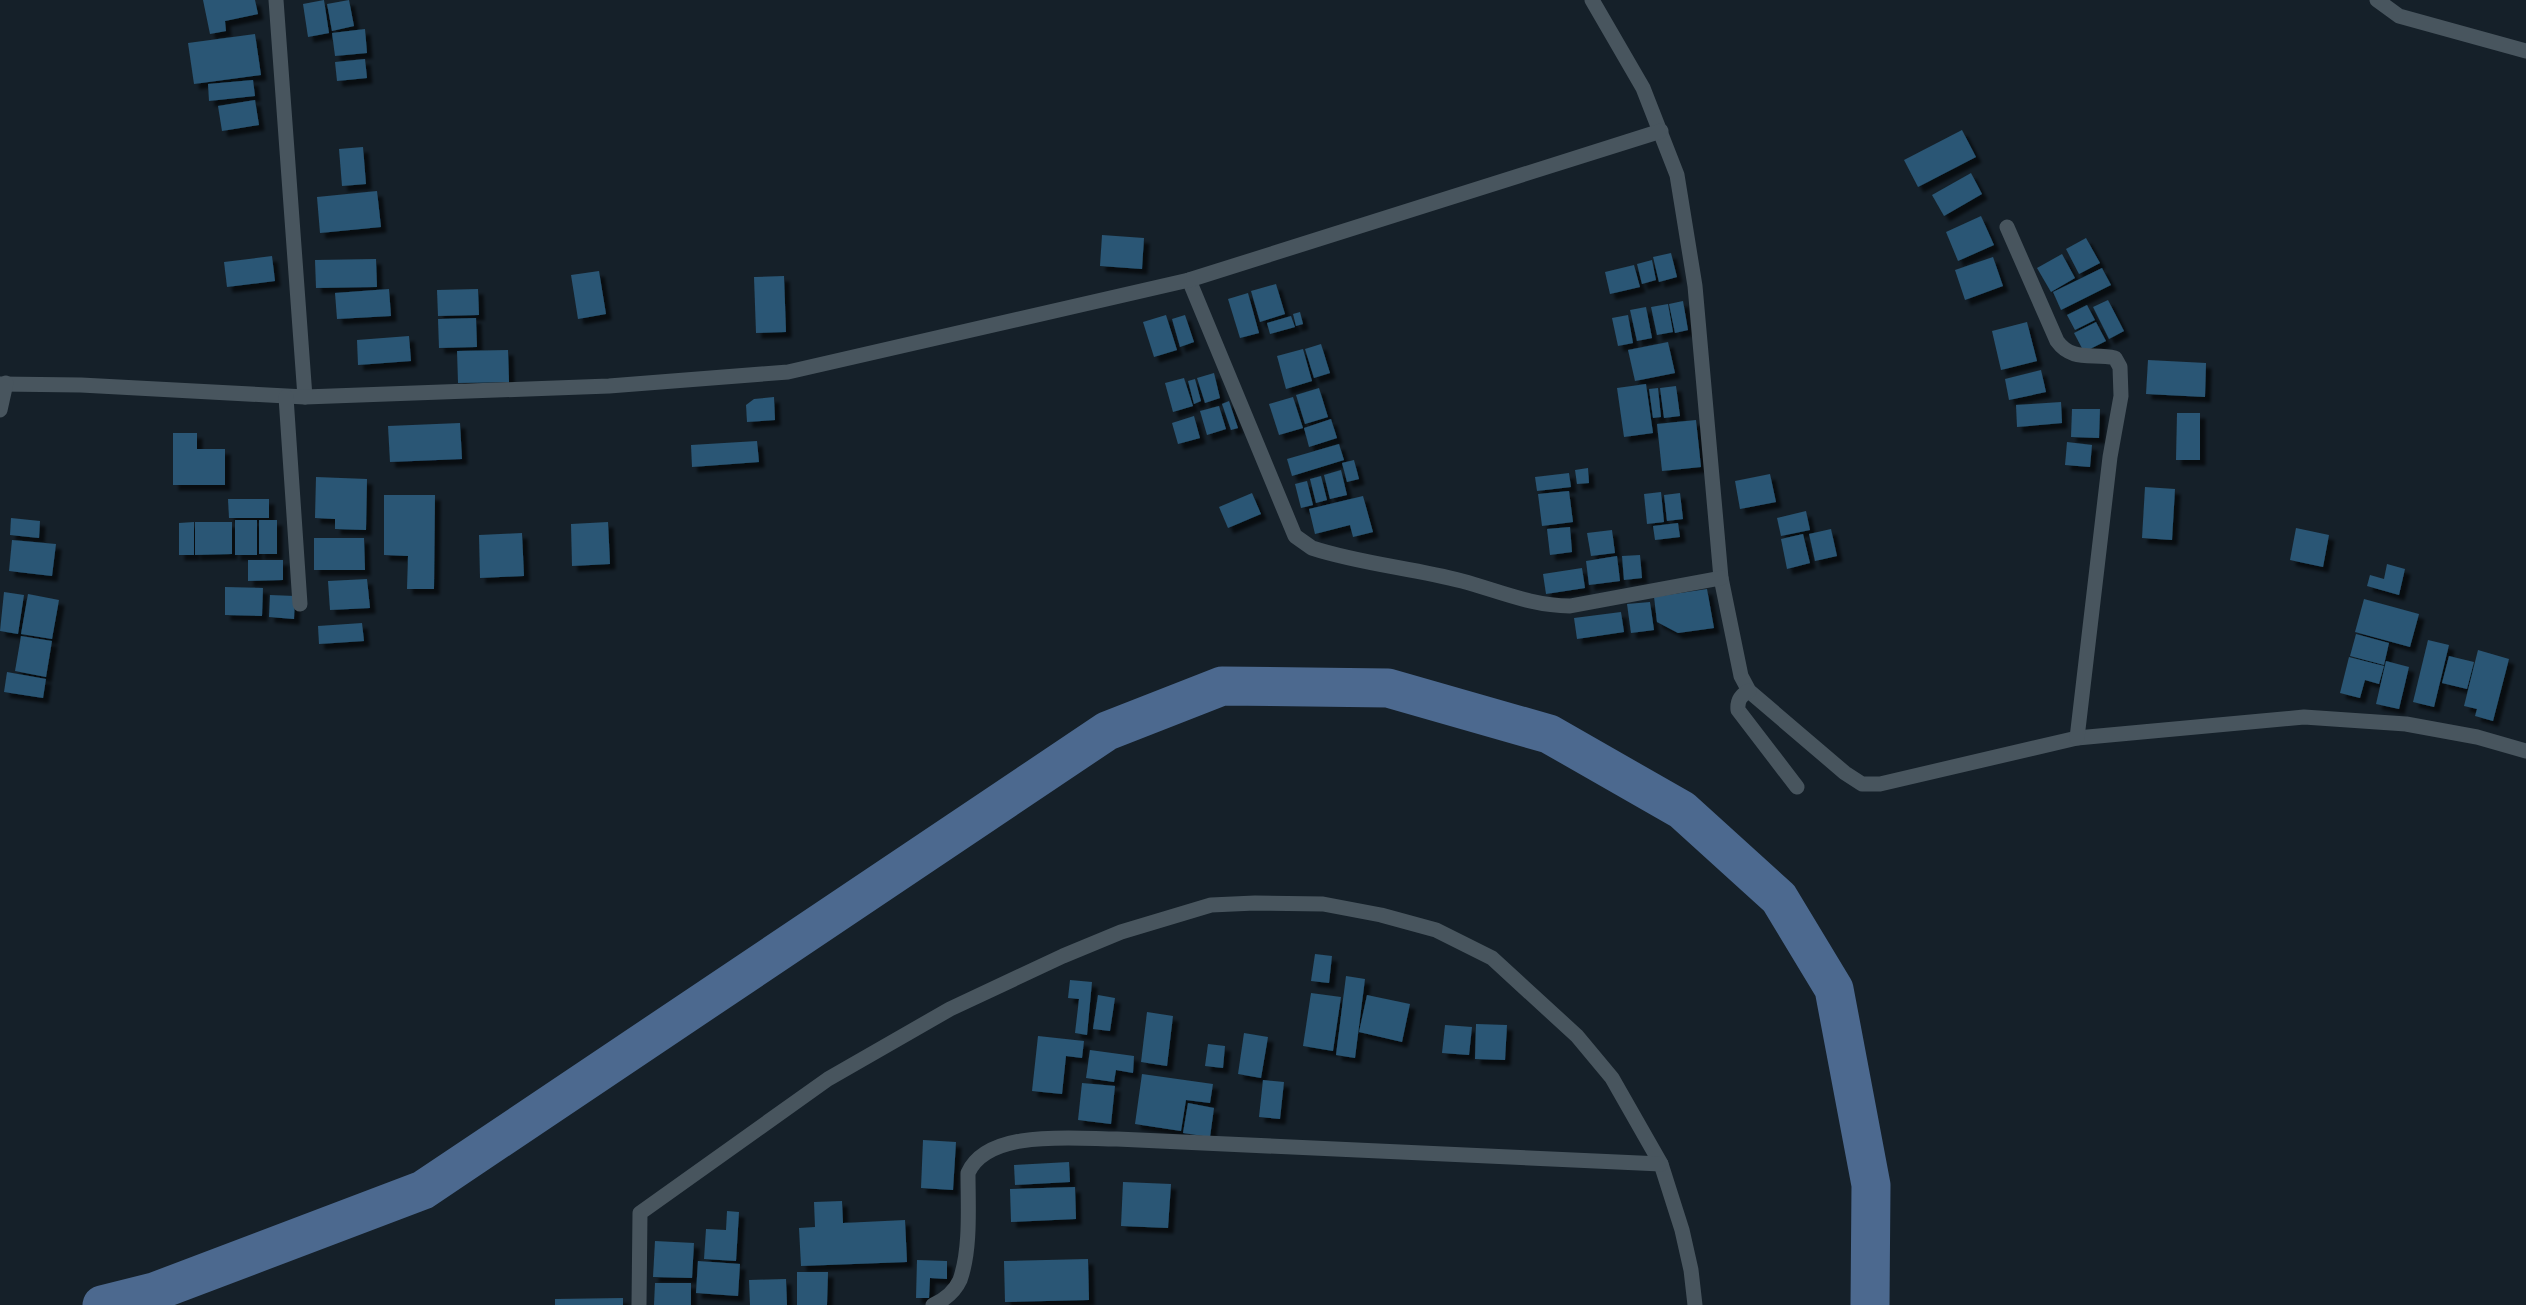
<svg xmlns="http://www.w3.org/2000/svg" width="2526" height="1305" font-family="Roboto,sans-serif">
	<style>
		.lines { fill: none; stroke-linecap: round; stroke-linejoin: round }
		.river { stroke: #4c698f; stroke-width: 39 }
		.building { fill: #2a5674; filter: url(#shadow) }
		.minor { stroke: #48555e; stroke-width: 15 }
	</style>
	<defs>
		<filter id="shadow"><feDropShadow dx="5.5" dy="5.5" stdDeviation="1.5" flood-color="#0009"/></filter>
	</defs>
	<rect width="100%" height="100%" fill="#152029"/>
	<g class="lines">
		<polyline class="river" points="102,1305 154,1292 423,1190 1107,731 1222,686 1388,688 1549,734 1682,810 1779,898 1834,989 1871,1185 1870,1305"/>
	</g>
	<g class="building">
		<polygon points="203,0 255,0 258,14 225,21 226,31 210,34"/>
		<polygon points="324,0 329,33 308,37 303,4"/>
		<polygon points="349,0 354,26 332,31 327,4"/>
		<polygon points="365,29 367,53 335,56 332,33"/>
		<polygon points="255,34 261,75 194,84 188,43"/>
		<polygon points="365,59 367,78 337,81 335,62"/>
		<polygon points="253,80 255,96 209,101 208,84"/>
		<polygon points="255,100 259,125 222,131 218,106"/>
		<polygon points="1962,130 1976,157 1918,187 1904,160"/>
		<polygon points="363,147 366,184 342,186 339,149"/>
		<polygon points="1971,173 1982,194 1944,216 1932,195"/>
		<polygon points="377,191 381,227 320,233 317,197"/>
		<polygon points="1981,216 1994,245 1958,261 1946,232"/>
		<polygon points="1102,235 1144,238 1142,269 1100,266"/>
		<polygon points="2086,238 2100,263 2079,274 2066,249"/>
		<polygon points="1671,253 1677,277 1659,282 1653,257"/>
		<polygon points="2062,254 2075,278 2051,292 2037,268"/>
		<polygon points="272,256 275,281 227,287 224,262"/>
		<polygon points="1993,257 2003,286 1965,300 1955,270"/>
		<polygon points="376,259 377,287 316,288 315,260"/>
		<polygon points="1652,260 1656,280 1642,284 1637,264"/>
		<polygon points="1634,265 1640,287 1610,294 1605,272"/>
		<polygon points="2102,268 2111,285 2061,310 2053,292"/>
		<polygon points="599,271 606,314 578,319 571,275"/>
		<polygon points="784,276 786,332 756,333 754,277"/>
		<polygon points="1276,284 1285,314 1260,322 1251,291"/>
		<polygon points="389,289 391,316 337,319 335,293"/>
		<polygon points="478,289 479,315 438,316 437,290"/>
		<polygon points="1248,293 1259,333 1240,338 1228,299"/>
		<polygon points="2108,300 2124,331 2109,339 2093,307"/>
		<polygon points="1683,301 1688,330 1675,333 1669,304"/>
		<polygon points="1668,304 1673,332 1657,335 1651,307"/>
		<polygon points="2087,305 2095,320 2075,330 2067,315"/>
		<polygon points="1646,307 1652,338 1637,341 1630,310"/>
		<polygon points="1300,312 1303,324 1296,326 1293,314"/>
		<polygon points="1166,315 1177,350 1154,357 1143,322"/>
		<polygon points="1185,315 1194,342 1180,347 1172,319"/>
		<polygon points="1628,315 1633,343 1618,346 1612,318"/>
		<polygon points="1291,316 1295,327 1270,334 1267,323"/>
		<polygon points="476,318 477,347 439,348 438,319"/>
		<polygon points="2027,322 2037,361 2001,370 1992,331"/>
		<polygon points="2096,322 2106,341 2084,352 2074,333"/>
		<polygon points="409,336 411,361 358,365 357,340"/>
		<polygon points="1668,342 1675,373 1635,381 1628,350"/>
		<polygon points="1321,344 1330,373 1314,378 1305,349"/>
		<polygon points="1303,349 1312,381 1286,389 1277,356"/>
		<polygon points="508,350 509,382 458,383 457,351"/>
		<polygon points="2148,360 2206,363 2205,397 2146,394"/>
		<polygon points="2041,370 2046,392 2009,400 2005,379"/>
		<polygon points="1214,373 1220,398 1205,403 1197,378"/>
		<polygon points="1184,378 1193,406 1173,412 1165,383"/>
		<polygon points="1195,379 1201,401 1194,404 1188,381"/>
		<polygon points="1646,384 1653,433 1624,437 1617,388"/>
		<polygon points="1676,386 1680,416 1664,418 1660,388"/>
		<polygon points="1319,388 1328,417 1305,424 1296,395"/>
		<polygon points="1658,388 1661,417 1653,418 1649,389"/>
		<polygon points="774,397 775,420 747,422 746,405 754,399"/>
		<polygon points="1293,397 1303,428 1279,435 1269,404"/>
		<polygon points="1229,401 1238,428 1231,430 1222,404"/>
		<polygon points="2061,402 2062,423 2017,427 2016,405"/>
		<polygon points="1219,406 1226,429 1207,435 1200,411"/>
		<polygon points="2072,409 2100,409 2099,438 2071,437"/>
		<polygon points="2177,413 2200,413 2200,460 2176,460"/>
		<polygon points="1194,416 1200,438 1178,444 1172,423"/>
		<polygon points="1331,419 1337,438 1309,447 1304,428"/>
		<polygon points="1696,420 1701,467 1662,471 1657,424"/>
		<polygon points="460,423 462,459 390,462 388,426"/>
		<polygon points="173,433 197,433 197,449 225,449 225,485 173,485"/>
		<polygon points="757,441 759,462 692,467 691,445"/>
		<polygon points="2067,442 2092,445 2090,467 2065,465"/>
		<polygon points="1339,444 1344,460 1292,476 1287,459"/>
		<polygon points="1354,460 1359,479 1347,482 1342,463"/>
		<polygon points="1588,468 1589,483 1577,484 1575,470"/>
		<polygon points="1341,470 1347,495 1330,499 1324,475"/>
		<polygon points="1569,473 1571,487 1537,491 1535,477"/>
		<polygon points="1770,474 1776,502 1740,509 1735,481"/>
		<polygon points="1321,476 1327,500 1316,503 1310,479"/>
		<polygon points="316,477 367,479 366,530 335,529 335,519 315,518"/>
		<polygon points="1307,481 1313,505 1301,508 1295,484"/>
		<polygon points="2145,487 2175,489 2172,540 2142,538"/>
		<polygon points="1569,491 1573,522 1542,526 1538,494"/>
		<polygon points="1661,492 1664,522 1647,524 1644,494"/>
		<polygon points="1252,493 1261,514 1228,528 1219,507"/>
		<polygon points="1680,493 1683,519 1667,521 1664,495"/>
		<polygon points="384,495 435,495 434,589 407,589 408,556 384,555"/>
		<polygon points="1363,496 1373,532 1353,537 1350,525 1315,534 1309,509"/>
		<polygon points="228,499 269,499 269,518 229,518"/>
		<polygon points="1806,511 1810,530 1781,536 1777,518"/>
		<polygon points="11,518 40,521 39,538 10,535"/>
		<rect x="235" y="520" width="22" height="35"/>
		<rect x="259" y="520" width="18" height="34"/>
		<polygon points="194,522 194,555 179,555 179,523"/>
		<polygon points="195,522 232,522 232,554 195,555"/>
		<polygon points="608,522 610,564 572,566 571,524"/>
		<polygon points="1678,523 1680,537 1655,540 1653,526"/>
		<polygon points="1570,527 1572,552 1550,555 1547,529"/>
		<polygon points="2296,528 2329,535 2323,567 2290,560"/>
		<polygon points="1831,529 1837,556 1815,561 1809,534"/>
		<polygon points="1612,530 1615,553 1591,556 1587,533"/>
		<polygon points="522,533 524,576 480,578 479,535"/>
		<polygon points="1803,534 1810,563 1787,569 1781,539"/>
		<polygon points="314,538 364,538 365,570 314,570"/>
		<polygon points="12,540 56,544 52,576 9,571"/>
		<polygon points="1640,555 1642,578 1624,580 1622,556"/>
		<polygon points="1617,556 1620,581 1589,585 1586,561"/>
		<polygon points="248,560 283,560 283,580 248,581"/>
		<polygon points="2387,564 2405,569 2399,595 2367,586 2370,575 2384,579"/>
		<polygon points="1582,568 1585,588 1546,594 1543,574"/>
		<polygon points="367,579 370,608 330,610 328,581"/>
		<polygon points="225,587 263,588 262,616 225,615"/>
		<polygon points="1707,589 1714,628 1678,633 1657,622 1654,597"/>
		<polygon points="4,592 24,595 18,634 0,631"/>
		<polygon points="28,594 59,600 52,639 21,634"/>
		<polygon points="270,595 295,596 294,619 269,617"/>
		<polygon points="2364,599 2419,614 2410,647 2355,632"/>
		<polygon points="1650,602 1654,630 1631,633 1627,604"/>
		<polygon points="1621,612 1624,632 1577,639 1574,618"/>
		<polygon points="362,623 364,641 319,644 318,626"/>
		<polygon points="2356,634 2389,643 2384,665 2350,656"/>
		<polygon points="21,636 52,641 46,677 15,671"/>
		<polygon points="2428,640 2449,645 2434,707 2413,702"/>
		<polygon points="2478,650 2509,659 2493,721 2475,716 2477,709 2464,706"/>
		<polygon points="2449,656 2474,662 2467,689 2442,683"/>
		<polygon points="2349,657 2384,666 2379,684 2365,680 2360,698 2340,693"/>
		<polygon points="2386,661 2409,667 2399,709 2376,704"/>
		<polygon points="7,672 46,679 43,698 4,692"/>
		<polygon points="1315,954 1332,956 1329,983 1311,981"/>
		<polygon points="1346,976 1365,979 1355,1058 1336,1055"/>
		<polygon points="1070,980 1092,982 1087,1035 1075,1033 1079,999 1068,998"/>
		<polygon points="1311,993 1341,997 1333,1051 1303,1046"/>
		<polygon points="1098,995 1115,998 1110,1031 1093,1029"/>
		<polygon points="1367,995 1410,1004 1402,1042 1359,1032"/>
		<polygon points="1147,1012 1173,1016 1167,1066 1141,1062"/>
		<polygon points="1476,1024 1507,1025 1505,1060 1475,1059"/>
		<polygon points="1445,1025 1472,1027 1469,1055 1442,1053"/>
		<polygon points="1244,1033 1268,1037 1261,1078 1238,1074"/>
		<polygon points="1038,1036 1084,1041 1082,1058 1066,1056 1062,1094 1032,1091"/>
		<polygon points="1208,1044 1225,1046 1223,1068 1205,1066"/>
		<polygon points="1090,1050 1134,1056 1133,1073 1116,1070 1114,1082 1086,1078"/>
		<polygon points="1142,1074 1213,1084 1210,1103 1186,1100 1181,1131 1135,1124"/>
		<polygon points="1263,1080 1284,1082 1280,1119 1259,1117"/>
		<polygon points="1082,1083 1115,1086 1111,1124 1078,1120"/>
		<polygon points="1188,1103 1214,1108 1210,1137 1183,1133"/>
		<polygon points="923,1140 956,1142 953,1190 921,1188"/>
		<polygon points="1069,1162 1070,1182 1015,1185 1014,1165"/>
		<polygon points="1123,1182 1171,1184 1168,1228 1121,1226"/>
		<polygon points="1075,1187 1076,1219 1011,1222 1010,1189"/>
		<polygon points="842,1201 843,1223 905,1220 907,1262 801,1266 799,1228 815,1227 814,1202"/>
		<polygon points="727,1211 739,1212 736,1261 704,1259 706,1229 726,1230"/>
		<polygon points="655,1241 694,1243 692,1278 653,1277"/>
		<polygon points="1088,1259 1089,1300 1005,1302 1004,1261"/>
		<polygon points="917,1260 947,1261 947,1279 930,1278 929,1298 916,1298"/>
		<polygon points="698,1261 740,1264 738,1296 696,1293"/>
		<polygon points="797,1272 828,1272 827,1305 797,1305"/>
		<polygon points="786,1279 787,1305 750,1305 749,1280"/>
		<polygon points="655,1283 691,1283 691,1305 654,1305"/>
		<polygon points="623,1298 623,1305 555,1305 555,1299"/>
	</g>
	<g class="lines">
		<g class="minor">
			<polyline points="276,0 305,397"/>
			<polyline points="1592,0 1643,88 1677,175 1695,286 1721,578 1741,676 1749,691 1845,773 1862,784 1880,784 2077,738 2304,717 2406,724 2477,737 2526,751"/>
			<polyline points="2377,0 2399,16 2526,51"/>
			<path d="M2007,227L2057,341C2072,362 2092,353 2115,358L2120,367L2121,396L2110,457L2077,738"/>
			<path d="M1189,280L1295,536L1312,548C1361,564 1413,568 1462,581C1499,591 1532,606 1570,606L1721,578"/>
			<polyline points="0,384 81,385 305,397 609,386 788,372 1189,280 1661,131"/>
			<polyline points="286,397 300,604"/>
			<polyline points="0,410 6,383"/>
			<path d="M1749,691C1741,695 1737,700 1738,710L1797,787"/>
			<polyline points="639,1305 640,1213 828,1079 950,1009 1063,956 1121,932 1211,905 1255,903 1323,904 1381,915 1436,930 1492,958 1577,1036 1612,1078 1661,1164 1682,1230 1691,1270 1695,1305"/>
			<path d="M933,1305C944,1300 955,1291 960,1280C971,1249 968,1206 968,1173C988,1128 1076,1139 1117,1139L1661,1164"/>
		</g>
	</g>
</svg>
